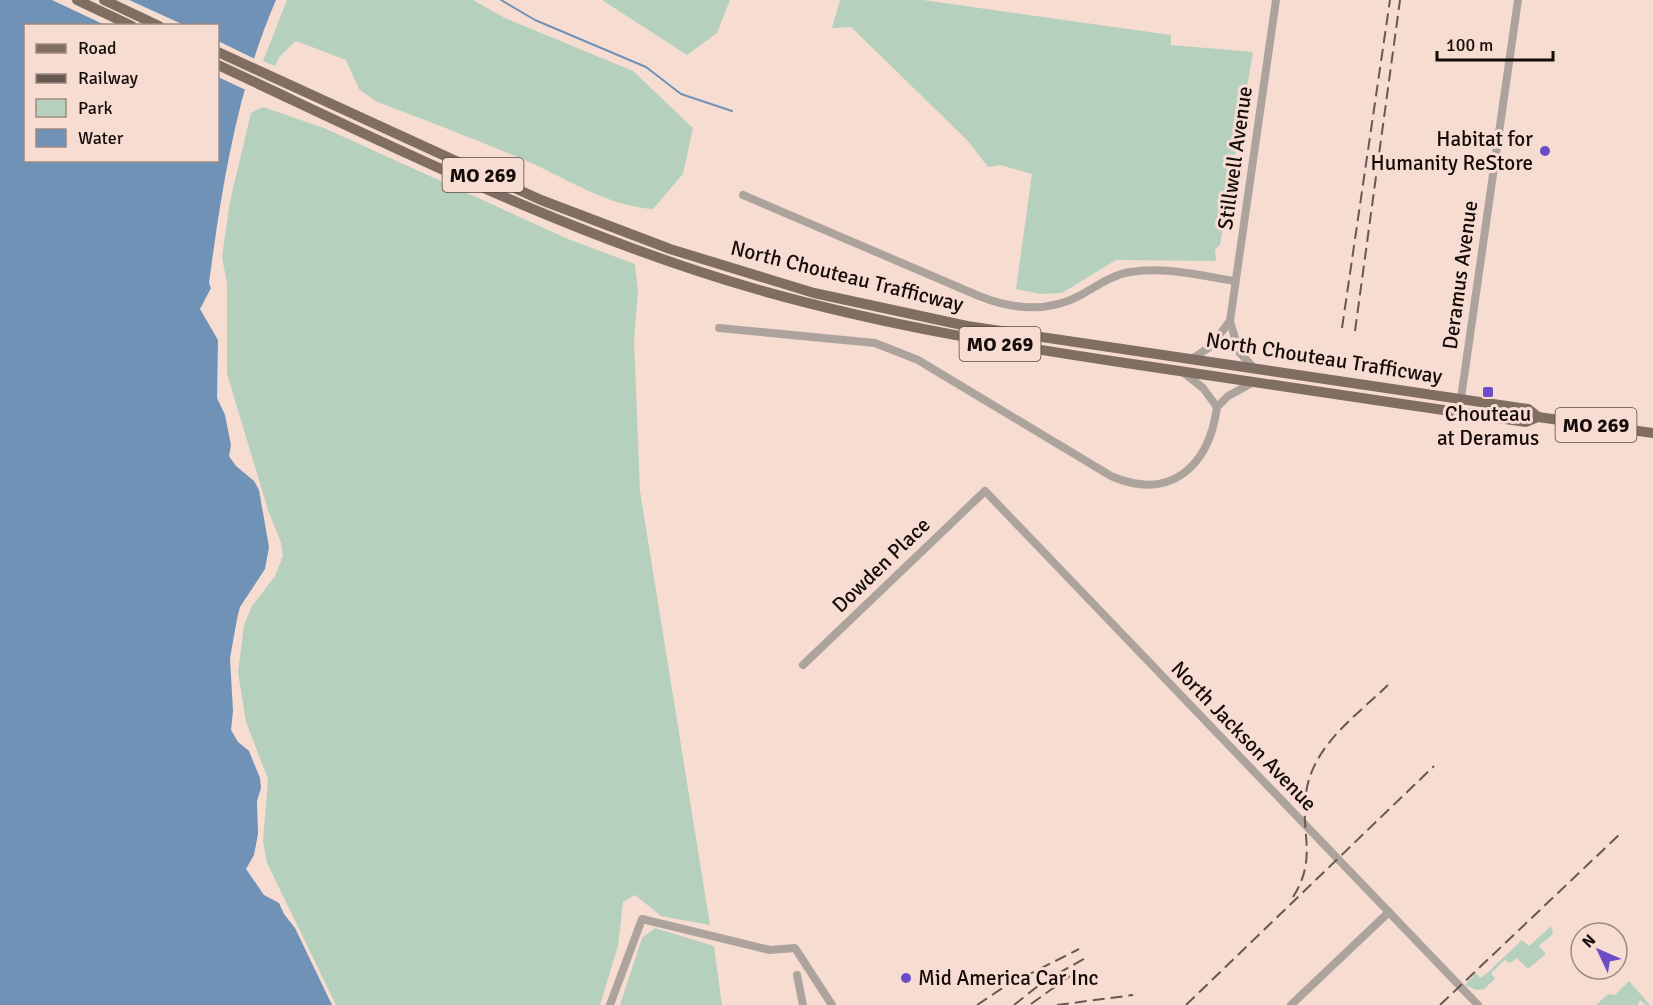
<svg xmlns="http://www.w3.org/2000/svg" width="1653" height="1005" font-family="Signika,sans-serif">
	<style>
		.green { fill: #b5d1be }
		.water { fill: #7092b6; fill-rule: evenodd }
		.pier { fill: #f7dcd2 }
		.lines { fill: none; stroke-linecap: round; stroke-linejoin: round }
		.stream { stroke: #7092b6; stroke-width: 2 }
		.minor { stroke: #ada39d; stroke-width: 8 }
		.major { stroke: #806e63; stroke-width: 10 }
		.rail { stroke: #675852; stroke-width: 2; stroke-dasharray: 12 6; stroke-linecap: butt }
		.poi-dot { fill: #6a4dc6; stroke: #f7dcd2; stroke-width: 2 }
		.labels { text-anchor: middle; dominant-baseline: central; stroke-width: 6; stroke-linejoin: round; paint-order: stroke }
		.shield { fill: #f7dcd2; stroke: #594a45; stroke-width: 1.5 }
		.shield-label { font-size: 20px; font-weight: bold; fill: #150c09 }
		.poi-label { font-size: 21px; fill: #150c09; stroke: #f7dcd2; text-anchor: end }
		.street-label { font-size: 21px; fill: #150c09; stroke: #f7dcd2 }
	</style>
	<rect width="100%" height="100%" fill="#f7dcd2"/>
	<g class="green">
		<path d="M287,0H473L505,18L633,71L693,128L683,174L653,209C608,206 569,180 529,162C478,140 427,121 375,101L359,89L346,60L296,41L280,56L275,66L263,61Z"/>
		<polygon points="602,0 730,0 717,33 687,55"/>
		<polygon points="840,0 923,0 1171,35 1171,45 1253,52 1220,245 1215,250 1216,261 1116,260 1062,293 1040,294 1016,289 1032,174 1000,165 988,167 967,140 851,27 832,28"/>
		<polygon points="263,107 324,128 568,239 635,264 638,292 634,341 640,491 710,925 661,916 635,895 623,902 618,946 600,1005 336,1005 267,863 263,841 268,779 246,722 238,672 244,625 252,606 275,576 283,556 281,543 268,510 227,374 227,284 222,257 230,201 251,113"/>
		<polygon points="1551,926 1553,934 1539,946 1546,954 1528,969 1517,958 1510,963 1505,960 1491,973 1495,979 1484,989 1476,990 1465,985 1476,973 1480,978 1486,974 1522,940 1529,946"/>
		<polygon points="655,928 714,946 722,1005 620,1005 642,938"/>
		<polygon points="1629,981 1650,1005 1646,1005 1640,1000 1638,1005 1596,1005 1608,994 1615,995"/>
	</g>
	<path class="water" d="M0,0H276C237,90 222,186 209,283L211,288L200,309L218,340L217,398L225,415L231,445L229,456L236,466L254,481L259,490L269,547L265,569L240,607L237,619L230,658L233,711L231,730L238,742L249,751L260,778L261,788L257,801L258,834L254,855L246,869L264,895L279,903L284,914L295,928L332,1005H0ZM26,26H218V160H26Z"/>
	<g class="pier">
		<polygon points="52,0 129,0 184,25 107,26"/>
		<polygon points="218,41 257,60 248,91 218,77"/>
	</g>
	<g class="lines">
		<polyline class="stream" points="501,0 535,20 646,67 681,94 732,111"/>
		<g class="minor">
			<path d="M743,195L979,296C1014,310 1048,313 1081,295C1097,286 1112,275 1130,272C1164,266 1202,276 1235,281"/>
			<path d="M719,328L875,343L918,360L1111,476C1171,502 1209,466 1217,407L1203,388L1184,373"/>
			<polyline points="1193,358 1210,347 1230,321"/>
			<polyline points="1253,367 1239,352 1230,321 1276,0"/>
			<polyline points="1217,407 1228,396 1250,384"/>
			<polyline points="1459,412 1518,0"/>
			<polyline points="803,665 985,491 1478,1005"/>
			<polyline points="797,975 803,1005"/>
			<polyline points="610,1005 642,919 770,950 795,948 832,1005"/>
			<polyline points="1291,1005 1389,912"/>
		</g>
		<g class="major">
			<polyline points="77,0 132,26"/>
			<polyline points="104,0 159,26"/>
			<polyline points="218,52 541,200 670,249 814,293 967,326 1528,409 1538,417"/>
			<path d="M218,65C394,147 568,235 756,289C882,325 1010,346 1139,365C1268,385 1397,403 1526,422L1538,417L1653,433"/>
		</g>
		<g class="rail">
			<polyline points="1342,328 1390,0"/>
			<polyline points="1355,331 1400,0"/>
			<path d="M1293,897C1318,858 1300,833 1306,793C1313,745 1355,717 1388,685"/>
			<polyline points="1031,1004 1077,971"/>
			<polyline points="977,1005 1004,987 1079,949"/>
			<polyline points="1014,1005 1043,982 1089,956"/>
			<polyline points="1057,1005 1133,995"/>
			<polyline points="1186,1005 1434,766"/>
			<polyline points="1440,1005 1621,833"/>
		</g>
	</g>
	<g class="poi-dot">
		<circle cx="1545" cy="151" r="6"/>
		<rect x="1482" y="386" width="12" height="12" rx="3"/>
		<circle cx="906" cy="978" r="6"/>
	</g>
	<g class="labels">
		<g class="shield">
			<rect x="442.5" y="158" width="81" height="34" rx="4.5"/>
			<rect x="959.5" y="327" width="81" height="34" rx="4.5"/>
			<rect x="1555.5" y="408" width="81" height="34" rx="4.5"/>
		</g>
		<g class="shield-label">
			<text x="483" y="175">MO 269</text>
			<text x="1000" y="344">MO 269</text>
			<text x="1596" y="425">MO 269</text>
		</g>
		<g class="poi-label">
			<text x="1533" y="139">Habitat for<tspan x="1533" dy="24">Humanity ReStore</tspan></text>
			<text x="1488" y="414" text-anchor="middle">Chouteau<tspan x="1488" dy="24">at Deramus</tspan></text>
			<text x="918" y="978" text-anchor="start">Mid America Car Inc</text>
		</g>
		<g class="street-label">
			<text transform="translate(1235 158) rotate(-82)">Stillwell Avenue</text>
			<text transform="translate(1460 275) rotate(-82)">Deramus Avenue</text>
			<text transform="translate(847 276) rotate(14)">North Chouteau Trafficway</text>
			<text transform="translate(1324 358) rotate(9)">North Chouteau Trafficway</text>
			<text transform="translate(881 565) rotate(-44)">Dowden Place</text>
			<text transform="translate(1244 736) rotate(46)">North Jackson Avenue</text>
		</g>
	</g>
	<rect x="24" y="24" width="195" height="138" fill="#f7dcd2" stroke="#9d8982" stroke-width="1.5"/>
	<rect x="36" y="44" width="30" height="9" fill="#806e63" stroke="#9d8982" stroke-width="1.5"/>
	<text x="78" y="54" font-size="18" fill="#150c09">Road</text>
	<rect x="36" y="74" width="30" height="9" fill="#675852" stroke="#9d8982" stroke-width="1.5"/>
	<text x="78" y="84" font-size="18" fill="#150c09">Railway</text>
	<rect x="36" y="99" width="30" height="18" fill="#b5d1be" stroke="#9d8982" stroke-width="1.5"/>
	<text x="78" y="114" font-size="18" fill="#150c09">Park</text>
	<rect x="36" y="129" width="30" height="18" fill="#7092b6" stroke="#9d8982" stroke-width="1.5"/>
	<text x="78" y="144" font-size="18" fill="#150c09">Water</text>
	<g transform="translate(1599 951) rotate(314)"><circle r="28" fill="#f7dcd2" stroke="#9d8982" stroke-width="1.5"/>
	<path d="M0-4.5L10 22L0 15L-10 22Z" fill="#6a4dc6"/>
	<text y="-9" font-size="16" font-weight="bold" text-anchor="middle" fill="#150c09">N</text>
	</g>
	<path d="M1437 51v9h116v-9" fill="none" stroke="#150c09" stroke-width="3"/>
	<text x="1446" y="51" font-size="18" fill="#150c09" stroke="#f7dcd2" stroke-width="4.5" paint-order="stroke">100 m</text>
</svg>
